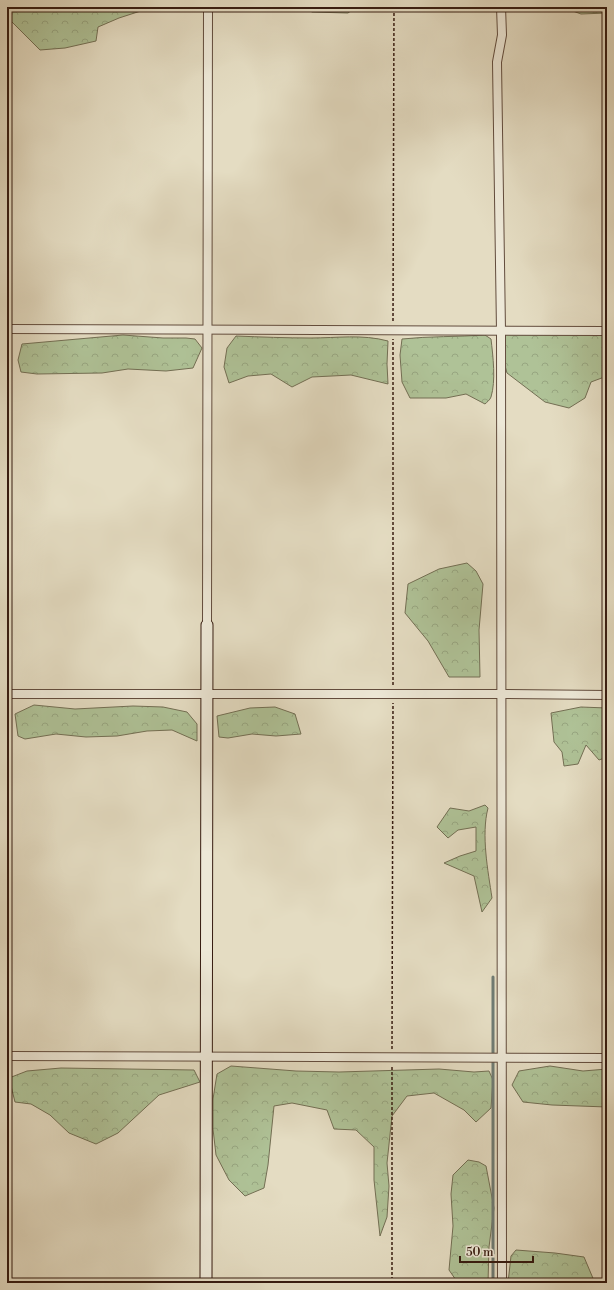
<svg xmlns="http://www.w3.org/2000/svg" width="614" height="1290" font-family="'Libre Bodoni',serif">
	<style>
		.forest { fill: url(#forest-crowns); stroke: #736f54 }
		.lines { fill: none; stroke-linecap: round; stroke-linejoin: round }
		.stream { stroke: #6f7b73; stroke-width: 3 }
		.street-casing { stroke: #624c3d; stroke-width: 10 }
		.secondary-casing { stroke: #371c11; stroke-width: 13 }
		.path { stroke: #371c11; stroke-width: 1.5; stroke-dasharray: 3 2; stroke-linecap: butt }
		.street { stroke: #ede8d7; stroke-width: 8 }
		.secondary { stroke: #ede8d7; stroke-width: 11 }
	</style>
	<defs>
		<pattern id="forest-crowns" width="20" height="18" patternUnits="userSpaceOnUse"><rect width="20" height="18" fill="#afc297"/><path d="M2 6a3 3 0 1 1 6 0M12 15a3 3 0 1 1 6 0" fill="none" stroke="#97a681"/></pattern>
	</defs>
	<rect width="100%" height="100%" fill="#e4dcc2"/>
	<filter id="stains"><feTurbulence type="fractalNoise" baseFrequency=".005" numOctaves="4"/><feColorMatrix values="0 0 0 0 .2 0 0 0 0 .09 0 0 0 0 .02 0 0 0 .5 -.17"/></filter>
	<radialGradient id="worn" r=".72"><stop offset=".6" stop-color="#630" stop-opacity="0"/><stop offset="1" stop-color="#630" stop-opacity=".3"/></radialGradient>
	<g class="forest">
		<polygon points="9,7 153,7 119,18 98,27 96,41 65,48 40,50 9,19"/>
		<polygon points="304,7 356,7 348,13 312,12"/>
		<polygon points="562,7 607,7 607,13 581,14"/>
		<polygon points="574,331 607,336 607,376 591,382 585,398 569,408 545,402 507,373 503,358 504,334"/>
		<polygon points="123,335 163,338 186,338 195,339 202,348 193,368 166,371 128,369 102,373 37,374 21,372 18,360 22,344"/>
		<path d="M485,335L491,339C493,356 496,381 491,397C490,400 487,402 485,404L466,394L446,398H410L402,382L400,355L402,339C430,336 457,337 485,335Z"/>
		<path d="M236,336C261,337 286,338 311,338C337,338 362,334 388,341L387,364L388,384L351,375L332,376L312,377L292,387L271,374L248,376L229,383L224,367L227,348Z"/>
		<polygon points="467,563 476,571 483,584 479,630 480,677 449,677 428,641 405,613 408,584 439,569"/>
		<polygon points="34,705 75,709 133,706 163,707 187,712 197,724 197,741 172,730 147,731 117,736 86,737 56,734 25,739 18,736 15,714"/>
		<polygon points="275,707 295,714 301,734 276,736 252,734 228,738 219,737 217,716 250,708"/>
		<polygon points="581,707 607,708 607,757 599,760 586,745 578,764 564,766 562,752 554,742 551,713"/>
		<path d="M485,805L488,808C481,835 488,871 492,898L482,912L474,876L444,863L460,856L476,851V827L458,830L448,838L437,827L450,808L469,811Z"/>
		<polygon points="231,1066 296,1071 339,1072 439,1069 474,1072 489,1071 493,1080 491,1108 476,1122 464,1110 434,1093 407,1096 392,1116 387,1163 389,1186 387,1217 380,1236 374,1180 374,1147 356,1130 334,1129 327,1110 292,1103 274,1106 268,1165 264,1188 245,1196 229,1180 216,1155 213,1129 213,1099 217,1074"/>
		<polygon points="550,1066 583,1071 607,1069 607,1107 552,1105 523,1102 512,1085 519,1071"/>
		<polygon points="61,1068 194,1070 200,1082 159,1095 118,1133 96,1144 69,1133 50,1115 31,1104 15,1102 9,1078 27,1071"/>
		<polygon points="468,1160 479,1162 486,1166 494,1208 489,1247 488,1283 458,1283 449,1270 453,1226 451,1194 453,1175"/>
		<polygon points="516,1250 555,1253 584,1257 595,1283 508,1283 511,1256"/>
	</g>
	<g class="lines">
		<polyline class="stream" points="493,977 493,1283"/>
		<defs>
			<g id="street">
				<polyline points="501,7 502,35 497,62 501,331 502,1283"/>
				<polyline points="7,98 7,7"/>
				<polyline points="7,329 607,331"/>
				<polyline points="207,625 208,7"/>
				<polyline points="7,694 501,694 607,695"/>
				<polyline points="7,1056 607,1058"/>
			</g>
			<polyline id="secondary" points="206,1283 207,625"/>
		</defs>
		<use href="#street" class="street-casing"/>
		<use href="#secondary" class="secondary-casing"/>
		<g class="path">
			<polyline points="393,321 394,7"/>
			<polyline points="393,685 393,339"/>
			<polyline points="392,1049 393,703"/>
			<polyline points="392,1067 392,1283"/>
		</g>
		<use href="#street" class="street"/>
		<use href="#secondary" class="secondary"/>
	</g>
	<rect width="614" height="1290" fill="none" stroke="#e4dcc2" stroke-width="24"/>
	<rect x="8" y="8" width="598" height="1274" fill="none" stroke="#371c11" stroke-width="2"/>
	<rect x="12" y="12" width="590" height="1266" fill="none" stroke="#371c11"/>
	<path d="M460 1256v6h73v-6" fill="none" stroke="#371c11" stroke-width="2"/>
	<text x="466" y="1256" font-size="12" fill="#371c11" stroke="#ede8d7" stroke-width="3" paint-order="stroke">50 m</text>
	<rect width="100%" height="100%" filter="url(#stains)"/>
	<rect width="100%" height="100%" fill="url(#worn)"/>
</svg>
